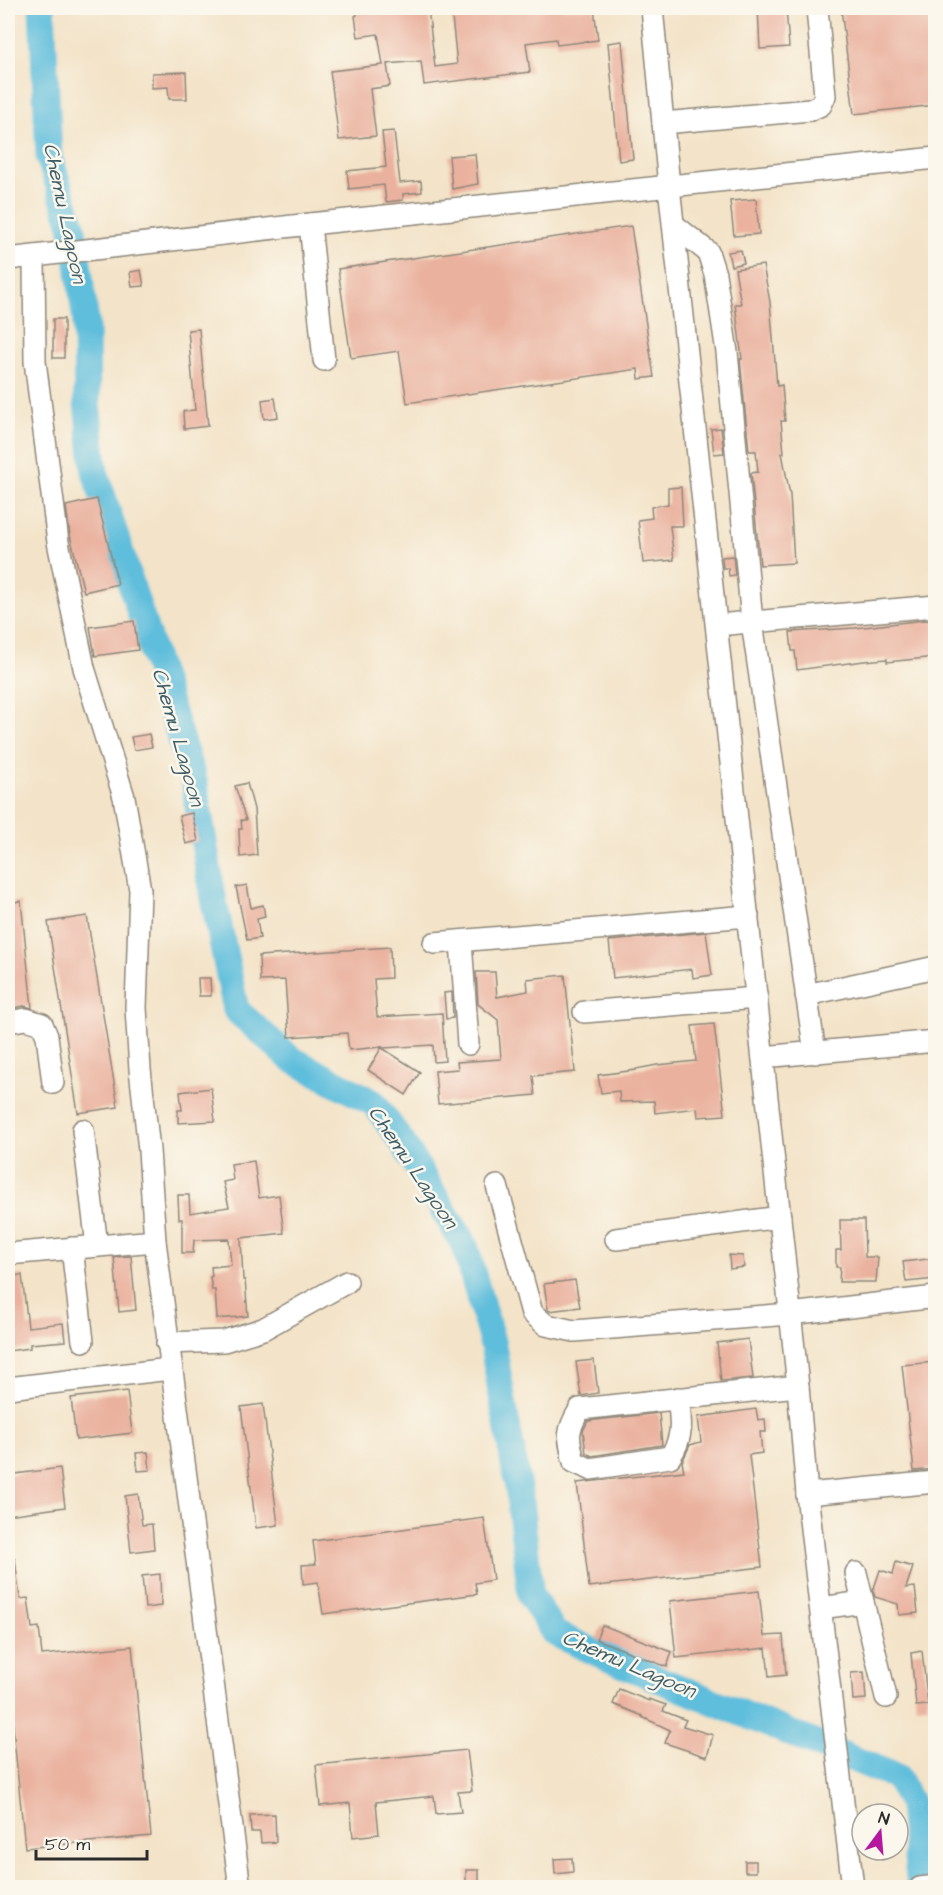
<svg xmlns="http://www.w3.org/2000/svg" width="943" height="1895" font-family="'Architects Daughter',sans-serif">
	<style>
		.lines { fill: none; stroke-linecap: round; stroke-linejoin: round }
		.river { stroke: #5ebedc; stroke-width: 27 }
		.building { fill: #eab19e }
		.minor-casing { stroke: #8f877a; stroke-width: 24 }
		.minor { stroke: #fff; stroke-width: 21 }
		.labels { text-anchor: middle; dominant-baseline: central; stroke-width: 5; stroke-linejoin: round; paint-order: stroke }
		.water-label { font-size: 21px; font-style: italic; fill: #3d5e69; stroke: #fbf7ec }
	</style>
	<rect width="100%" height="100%" fill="#fbf7ec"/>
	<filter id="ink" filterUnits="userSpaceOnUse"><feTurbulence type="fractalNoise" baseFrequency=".0167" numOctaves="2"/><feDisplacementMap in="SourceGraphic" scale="12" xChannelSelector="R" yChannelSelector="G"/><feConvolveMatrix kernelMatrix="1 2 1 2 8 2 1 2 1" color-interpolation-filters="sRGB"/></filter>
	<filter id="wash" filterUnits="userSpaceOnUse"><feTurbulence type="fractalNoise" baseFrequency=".008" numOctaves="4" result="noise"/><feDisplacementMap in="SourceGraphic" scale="24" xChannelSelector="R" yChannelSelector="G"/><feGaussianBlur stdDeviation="1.35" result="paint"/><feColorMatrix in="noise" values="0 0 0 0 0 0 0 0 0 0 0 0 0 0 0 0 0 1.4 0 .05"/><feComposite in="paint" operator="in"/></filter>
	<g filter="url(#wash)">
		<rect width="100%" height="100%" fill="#f3e3c8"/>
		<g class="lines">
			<polyline class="river" points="42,8 49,157 72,225 77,256 86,322 87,404 95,472 194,781 212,892 236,1010 291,1059 374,1103 404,1145 465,1246 493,1345 519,1493 531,1596 554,1633 612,1660 897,1777 912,1805 920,1888"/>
		</g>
		<g id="blocks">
			<g class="building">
				<polygon points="356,8 428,8 435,67 457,64 451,8 594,8 598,40 557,45 556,39 526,43 530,72 424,85 421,61 387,64 390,86 370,89 376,136 339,140 330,71 383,65 378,34 358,37 355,16 357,15"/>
				<polygon points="758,8 786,8 789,47 760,49"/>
				<polygon points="841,8 936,8 936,105 854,114"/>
				<polygon points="622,41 633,159 619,161 608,43"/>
				<polygon points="186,72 187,99 169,99 168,87 152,88 152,73"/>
				<polygon points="394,131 400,183 421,181 422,192 403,194 403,200 386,202 384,185 349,189 347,171 386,167 382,132"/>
				<polygon points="475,154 478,184 452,189 449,156"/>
				<polygon points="756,199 759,234 734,236 730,201"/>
				<polygon points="631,226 654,377 639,379 638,369 407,403 399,351 351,358 338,269"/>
				<polygon points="741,250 744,263 731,266 728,252"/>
				<polygon points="763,265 770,302 777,386 782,385 785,421 781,421 784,453 782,453 790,495 794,563 760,565 751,473 758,472 756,451 749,451 740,359 742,359 735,304 741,304 735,269"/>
				<polygon points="141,270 144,286 132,287 130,272"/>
				<rect x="53" y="319" width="11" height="39"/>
				<polygon points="199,329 208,426 184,429 183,411 195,410 188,330"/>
				<polygon points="275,398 278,417 264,419 262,400"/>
				<polygon points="721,428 724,453 714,454 711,429"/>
				<polygon points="681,487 683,526 670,526 674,560 643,563 638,520 652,518 651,507 668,504 668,488"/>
				<polygon points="97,499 118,584 84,592 70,535 66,506"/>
				<polygon points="733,556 735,575 729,576 728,568 723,568 722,557"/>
				<polygon points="924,620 936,621 936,657 887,662 887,659 864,661 797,670 795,651 792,651 790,632 855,628"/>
				<polygon points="134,621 138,650 95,656 90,627"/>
				<polygon points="149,734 152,747 134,750 131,737"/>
				<polygon points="247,783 254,809 257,855 240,857 239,829 242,829 241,820 246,820 235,786"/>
				<polygon points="192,813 198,841 186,844 179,816"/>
				<polygon points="247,885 251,908 263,905 265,917 257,919 260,938 247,940 236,887"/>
				<polygon points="21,901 32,1008 24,1006 8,1009 8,903"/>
				<polygon points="87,916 118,1107 78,1113 48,922"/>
				<polygon points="706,932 712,975 693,978 692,969 613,978 609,941"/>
				<polygon points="390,947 391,978 374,979 377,1017 442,1013 445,1061 434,1062 433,1045 382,1048 420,1072 406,1095 368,1070 382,1047 349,1050 347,1033 289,1037 285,980 260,981 259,956"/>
				<polygon points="476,972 495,972 497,997 528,991 527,979 565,975 575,1072 533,1076 535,1095 438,1104 435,1071 458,1069 457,1062 501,1059 498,1020 478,1004"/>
				<polygon points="198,978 210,978 211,996 199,996"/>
				<polygon points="452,992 453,1018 446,1019 444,993"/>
				<polygon points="714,1024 725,1115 698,1117 697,1108 655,1113 654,1101 620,1102 619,1091 601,1093 598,1075 636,1070 636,1069 657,1065 696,1061 692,1026"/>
				<polygon points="211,1088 215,1121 178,1123 178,1110 182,1110 180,1092"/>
				<polygon points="254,1161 259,1198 279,1195 284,1233 241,1238 243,1280 245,1280 248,1316 217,1319 215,1290 212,1290 210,1277 212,1276 211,1267 231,1265 229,1239 194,1240 193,1253 182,1253 182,1219 179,1219 178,1195 189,1195 190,1213 229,1207 223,1182 233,1180 231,1164"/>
				<polygon points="840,1220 864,1220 865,1257 878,1257 876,1282 839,1282 840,1267 836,1267 836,1250 841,1250"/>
				<polygon points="729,1255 743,1256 744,1267 730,1269"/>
				<polygon points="131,1256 136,1310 119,1312 114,1257"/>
				<polygon points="936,1258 936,1279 906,1282 903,1262"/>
				<polygon points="22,1275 28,1327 63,1323 65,1341 30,1344 30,1348 8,1351 8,1276"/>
				<polygon points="575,1280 580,1307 549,1311 548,1310 544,1284"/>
				<polygon points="748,1339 753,1378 721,1381 717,1343"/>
				<polygon points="594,1360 598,1393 581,1396 576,1362"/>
				<polygon points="936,1362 936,1469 914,1471 902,1365"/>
				<polygon points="127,1391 132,1433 76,1440 71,1398"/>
				<polygon points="263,1404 278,1525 256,1528 241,1407"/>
				<polygon points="756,1409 758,1420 765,1419 766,1432 760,1432 762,1453 749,1455 762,1567 589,1587 577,1483 684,1471 682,1462 690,1445 701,1442 698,1417"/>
				<polygon points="659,1413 662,1445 592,1456 586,1453 583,1431 588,1421"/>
				<polygon points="148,1452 150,1470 138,1471 136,1453"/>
				<polygon points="60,1468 65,1507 8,1515 8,1475"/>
				<polygon points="138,1494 142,1525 152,1524 154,1549 131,1552 125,1496"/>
				<polygon points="484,1518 493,1580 475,1583 477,1594 323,1614 318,1582 303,1584 302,1565 316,1564 313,1541"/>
				<polygon points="8,1559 15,1559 20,1599 28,1598 32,1628 39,1627 42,1655 132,1646 151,1836 25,1848 8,1677"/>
				<polygon points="896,1562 913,1567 906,1588 915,1587 918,1613 899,1615 898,1604 875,1597 873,1591 880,1570 893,1574"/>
				<polygon points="160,1574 161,1606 145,1608 142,1576"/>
				<polygon points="759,1591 764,1636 783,1635 786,1675 769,1677 766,1648 676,1658 670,1601"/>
				<polygon points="602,1625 672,1652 667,1667 596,1639"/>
				<polygon points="922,1651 928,1705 916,1706 911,1653"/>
				<polygon points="864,1672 866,1699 853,1700 851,1673"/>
				<polygon points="619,1689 649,1701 649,1699 666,1705 663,1711 686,1720 683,1726 713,1735 707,1757 665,1743 670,1730 642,1717 643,1716 613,1704"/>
				<polygon points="467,1750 472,1791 458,1792 461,1812 436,1814 434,1796 376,1802 379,1834 353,1837 350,1803 320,1806 316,1765"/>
				<polygon points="275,1814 276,1842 261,1843 260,1832 251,1832 250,1815"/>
				<polygon points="572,1858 573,1872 555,1874 554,1859"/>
				<rect x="745" y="1861" width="11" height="11"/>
				<rect x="466" y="1870" width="13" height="17"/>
			</g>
		</g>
	</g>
	<g filter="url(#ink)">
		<use href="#blocks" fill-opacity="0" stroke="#8f877a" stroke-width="1.5"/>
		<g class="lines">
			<defs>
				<g id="minor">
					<polyline points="652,8 669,186 798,1386 807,1494 853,1888"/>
					<polyline points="663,123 810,110 821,105 825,96 817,8"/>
					<polyline points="310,224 324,360"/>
					<polyline points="674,225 708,252 715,274 727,352 752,622 815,1053"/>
					<polyline points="34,258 35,361 58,542 84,668 124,797 140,890 136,1008 140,1069 149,1150 155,1241 240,1888"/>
					<polyline points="8,259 310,224 936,158"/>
					<polyline points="717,625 936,606"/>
					<polyline points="461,941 468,1044"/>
					<polyline points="434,943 748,916"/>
					<polyline points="806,995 936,967"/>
					<polyline points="584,1012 757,998"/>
					<polyline points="8,1022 26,1019 42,1024 47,1036 53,1083"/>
					<polyline points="763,1057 936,1041"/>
					<polyline points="83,1130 97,1246"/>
					<polyline points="497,1186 532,1313 546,1325 574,1331 790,1314 936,1297"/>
					<polyline points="616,1239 780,1217"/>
					<polyline points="72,1248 83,1341"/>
					<polyline points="8,1254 155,1241"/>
					<polyline points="167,1343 224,1341 263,1329 347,1282"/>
					<polyline points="8,1388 170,1369"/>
					<path d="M678,1398C681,1422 684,1436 670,1457L590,1469L574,1462C568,1436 566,1432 580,1409L798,1386"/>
					<polyline points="807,1494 936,1482"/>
					<polyline points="856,1573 886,1697"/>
					<polyline points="821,1608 863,1602"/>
					<polyline points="920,1888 936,1886"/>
				</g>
			</defs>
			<use href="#minor" class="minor-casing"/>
			<use href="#minor" class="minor"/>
		</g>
	</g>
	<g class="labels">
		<g class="water-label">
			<text transform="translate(65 213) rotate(78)">Chemu Lagoon</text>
			<text transform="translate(178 737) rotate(74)">Chemu Lagoon</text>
			<text transform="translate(413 1167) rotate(56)">Chemu Lagoon</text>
			<text transform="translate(629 1664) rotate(23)">Chemu Lagoon</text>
		</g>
	</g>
	<rect width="943" height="1895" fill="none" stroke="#fbf7ec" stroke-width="30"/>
	<g transform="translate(880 1832) rotate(16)"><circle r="28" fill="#fbf7ec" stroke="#a8a59f" stroke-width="1.5"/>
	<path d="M0-4.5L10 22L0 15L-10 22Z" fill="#b5179e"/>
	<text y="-9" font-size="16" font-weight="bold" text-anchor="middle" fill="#2b2b2b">N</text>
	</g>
	<path d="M36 1850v9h111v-9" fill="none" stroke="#2b2b2b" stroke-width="3"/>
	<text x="45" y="1850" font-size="18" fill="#2b2b2b" stroke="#fbf7ec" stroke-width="4.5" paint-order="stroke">50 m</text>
</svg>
